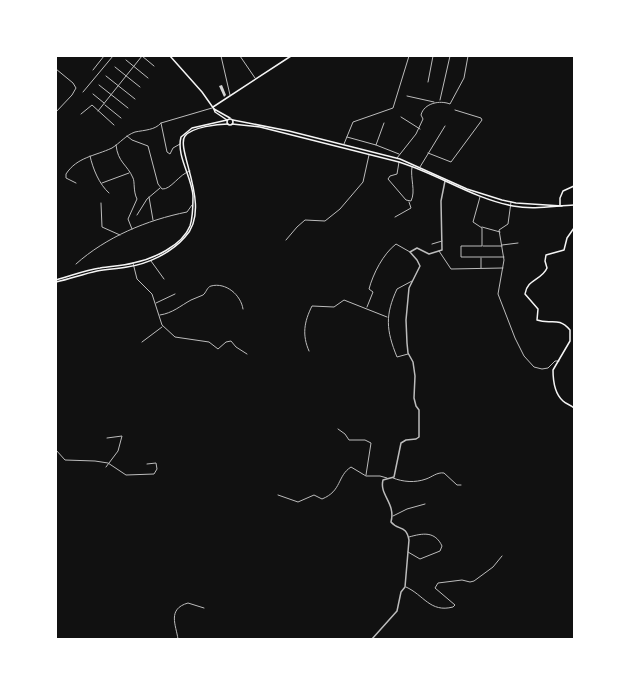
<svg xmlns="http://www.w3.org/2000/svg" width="630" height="695" font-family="Lato,sans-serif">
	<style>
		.building { fill: #d3d3d3 }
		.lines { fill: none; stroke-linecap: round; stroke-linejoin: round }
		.minor { stroke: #bcbcbc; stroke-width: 1 }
		.tertiary { stroke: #bcbcbc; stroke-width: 1.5 }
		.secondary { stroke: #f5f5f5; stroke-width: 1.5 }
	</style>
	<rect width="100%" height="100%" fill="#111"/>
	<polygon class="building" points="222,85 226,95 224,97 219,86"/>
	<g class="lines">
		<g class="minor">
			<polyline points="142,56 154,66"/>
			<polyline points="221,56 230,95"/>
			<polyline points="240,56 255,78"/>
			<polyline points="126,60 148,78"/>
			<polyline points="115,67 140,87"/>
			<polyline points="56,69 73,83 76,88 72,95 56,112"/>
			<polyline points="93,70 104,56"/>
			<polyline points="106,76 135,99"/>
			<polyline points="428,82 433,56"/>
			<polyline points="99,85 128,108"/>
			<polyline points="83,92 113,56"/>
			<polyline points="93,94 104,103"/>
			<polyline points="407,96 434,102"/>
			<polyline points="440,100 450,56"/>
			<polyline points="105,105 121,118"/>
			<polyline points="98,111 142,56"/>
			<polyline points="81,114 92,105 114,125"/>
			<polyline points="401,117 420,129"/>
			<polyline points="161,123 167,152 170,154 173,148 180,144"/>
			<path d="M127,136L132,140L148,146L158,184L162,189C171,190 179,174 190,171"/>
			<polyline points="347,137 376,145 384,123"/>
			<polyline points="344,144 353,122 393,108 409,56"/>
			<path d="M116,145C118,163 127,164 133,178C135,182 133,191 137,199L128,219L132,229"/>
			<polyline points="376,145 399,154"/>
			<polyline points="428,153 451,162 482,120 481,118 455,110"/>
			<path d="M90,156C93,169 99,184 109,193"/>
			<path d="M397,158L416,134L423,119L421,115C424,103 440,100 450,104L464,78L468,56"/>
			<path d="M399,162L397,174L390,176L388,179L406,200L411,201C416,191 410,178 412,167"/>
			<polyline points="420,167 445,126"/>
			<path d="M76,183L66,178V174C77,157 95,156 112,148C120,143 126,135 135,132C145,130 155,130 161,123L212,108"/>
			<polyline points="102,183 129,173"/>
			<polyline points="149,197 153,220"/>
			<polyline points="480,197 473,222 482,228 482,246 461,246 461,257 504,257"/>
			<polyline points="511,202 508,224 499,230 504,260 498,294 515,338 524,356 534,367 542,369 548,368 555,361 559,361"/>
			<polyline points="101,203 102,227 120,235"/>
			<polyline points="137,215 147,199 160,188"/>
			<polyline points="395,217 411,208 409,202"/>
			<polyline points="482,227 500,232"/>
			<polyline points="286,240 297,227 305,220 325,221 340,209 363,182 369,155"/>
			<polyline points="432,244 442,241"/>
			<polyline points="502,245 518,243"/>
			<polyline points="483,246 502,246"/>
			<polyline points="439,251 451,269 503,268"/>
			<polyline points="151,261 164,279"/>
			<polyline points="133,263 137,279 152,294 162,325 175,337 209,342 218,349 226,342 231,341 236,347 247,354"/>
			<path d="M76,264C106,237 147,220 187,212L192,205"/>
			<polyline points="481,268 481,258"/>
			<polyline points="156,303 175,294"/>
			<path d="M367,307L373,292L369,289C373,274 383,254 396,244L410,252"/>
			<path d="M160,315C173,313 180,306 191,300C195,298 199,297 203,295C206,293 207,287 211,286C226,282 241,295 243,309"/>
			<polyline points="142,342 162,327"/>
			<path d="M309,351C302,335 304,322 312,306L334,307L344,300L387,317"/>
			<path d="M408,354L397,357C386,330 385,315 397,289L412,281"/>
			<polyline points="338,429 345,434 349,440 365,440 371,443 366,475"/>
			<polyline points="56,450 65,460 95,461 108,463 126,475 154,474 157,469 156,463 147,464"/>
			<polyline points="106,467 118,451 122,436 107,438"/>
			<path d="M393,478C403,482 415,483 426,479C432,477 437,472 444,473L457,485H461"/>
			<path d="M278,495L298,502L314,495L322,499C342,491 337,476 351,467L366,476H380L387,478"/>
			<polyline points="393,516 407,509 425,504"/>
			<path d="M408,552L420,559L440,551L442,546C435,531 423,533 409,537"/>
			<path d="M406,587C424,595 430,613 453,607L455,605L435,588L438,583L462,580L470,582L474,581L493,567L502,556"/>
			<path d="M178,639C176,625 167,609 188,603L204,608"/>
		</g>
		<path class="tertiary" d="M372,639L397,611L401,592L405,587L409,540C406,524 398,531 391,522C396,503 379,495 383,480L394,477L401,443L406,440L416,439L419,437V410L416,406L414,398L415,376L413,362L408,353L407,343L406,320L409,288L420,266L417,260L410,252L417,248L429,254L442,250L441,201L445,181"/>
		<g class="secondary">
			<polyline points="170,56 202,92 214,109"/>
			<polyline points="213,107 291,56"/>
			<circle cx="230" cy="122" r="3"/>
			<polyline points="227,120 215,112 214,109 230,118"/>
			<polyline points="233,120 289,131 400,159 467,189 502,200 516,203 562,206"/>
			<path d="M232,124L260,127L399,162C438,174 472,198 513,206C534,210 553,206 574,205"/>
			<polyline points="560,205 560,198 563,191 574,186"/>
			<path d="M574,228L567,238L564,250L546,255L545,261L547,268C542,280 527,279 525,294L538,309L537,320C551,325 558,316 570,330V341L553,370C553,380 555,394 563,401C566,404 571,405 574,408"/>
			<path d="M56,280C71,276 85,270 100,268C111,266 122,266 133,263C153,259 182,246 190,226C193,217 193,205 193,196C192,177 176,156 181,137L192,128L227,120"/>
			<path d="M56,282C70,279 83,274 97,271C107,269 117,269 127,267C148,264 171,253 185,237C213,208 175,149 185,136C192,127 218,124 228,124"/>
		</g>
	</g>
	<rect width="630" height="695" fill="none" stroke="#ffffff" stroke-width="114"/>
</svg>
